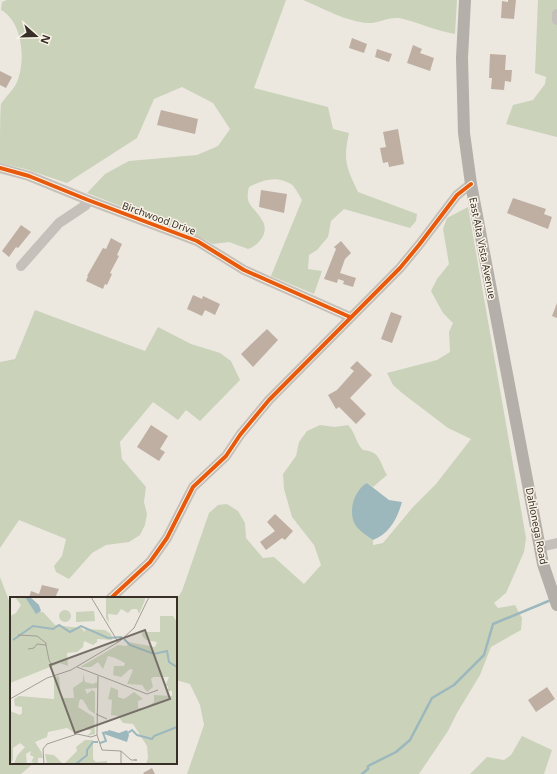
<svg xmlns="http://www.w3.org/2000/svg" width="557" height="774" font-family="'Noto Sans',sans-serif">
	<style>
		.green { fill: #cad2ba }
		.water { fill: #9cb8bd }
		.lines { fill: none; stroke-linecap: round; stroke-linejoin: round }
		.stream { stroke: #9cb8bd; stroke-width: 2.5 }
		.building { fill: #bfafa2 }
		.minor { stroke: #c5c0b9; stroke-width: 10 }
		.major { stroke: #b4afa8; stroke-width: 12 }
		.cycleway-casing { stroke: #f9f3e7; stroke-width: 6 }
		.cycleway { stroke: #e8590c; stroke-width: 4 }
		.labels { text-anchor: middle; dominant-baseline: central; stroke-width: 3; stroke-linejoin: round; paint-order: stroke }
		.street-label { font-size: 10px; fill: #362e27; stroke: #f9f3e7 }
		.inset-river { fill: none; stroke: #9cb8bd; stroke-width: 2 }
		.inset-road { fill: none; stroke: #a39e96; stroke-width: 1 }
		.view { fill: #766f68; fill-opacity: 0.15; stroke: #766f68; stroke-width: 2 }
		.inset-edge { fill: none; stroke: #362e27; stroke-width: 2 }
	</style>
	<rect width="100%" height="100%" fill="#ece8e0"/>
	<g class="green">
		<path d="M7,0H286L254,88L328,107L333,129L349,133C343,160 346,167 358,192L417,214L416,221L410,228L344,209L331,221L328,237L317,250L309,255L308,269L322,271L314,294L271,276L302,200C299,195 295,187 291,184C277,175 262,180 249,187C244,206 254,206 262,220C270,232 259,245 248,249L229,242L213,244L200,237L87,193L105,174L129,161L197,155L218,146L230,129L213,103L182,87L154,99L137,138L67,183L25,169L0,163C0,154 0,110 1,104C5,97 13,91 17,82C26,61 23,22 1,10L2,2Z"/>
		<path d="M303,0H457L455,34C436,31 418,22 399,18C388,17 379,23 369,23C346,22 323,8 303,0Z"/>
		<polygon points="538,0 557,0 557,137 506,124 513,105 533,100 545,84 546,77 535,73"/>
		<path d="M468,207L526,538L524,552L506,593L494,603L498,608L515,605L522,618L521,630L491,647L480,675L457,713L448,731L419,774H187L204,725L200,705L190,684L176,680V600L182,591L209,513L218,505L227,504L238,511L245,523L246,538L263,558L274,557L304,584L321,565L314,545L292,517L284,489L283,474L296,456L299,442L307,431L320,425L335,427L348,425C356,433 355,442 363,450C381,452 379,461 387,475L373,487L367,483L365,534L373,540V545L383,543L413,507L436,484L471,439L448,428L402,393L393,385L387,373L437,360L450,352L449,332L453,323L443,313L431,291L437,279L449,264L443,229L447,218Z"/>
		<polygon points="35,310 145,351 158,327 191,344 220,353 231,361 240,380 200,421 186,410 178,420 153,402 120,442 122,459 146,487 144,502 147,514 145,525 140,535 129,542 106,545 92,553 69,579 56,572 54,566 62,556 66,539 19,520 0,548 0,362 15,359"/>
		<polygon points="0,577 11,606 11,763 34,763 21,774 0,774"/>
		<polygon points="522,736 552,750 544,774 470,774 487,757 504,760 511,755"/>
	</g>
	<path class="water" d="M367,483L389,500L402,502C397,519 390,533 373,540C367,536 361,532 356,526C347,513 354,490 367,483Z"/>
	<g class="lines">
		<polyline class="stream" points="362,774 368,769 368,766 396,752 410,740 432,698 454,685 484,655 493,624 551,600"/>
	</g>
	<g class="building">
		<polygon points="508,0 516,0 514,19 501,18 502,1 508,2"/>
		<polygon points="352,38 367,44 364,53 349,48"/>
		<polygon points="413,45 422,49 420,53 434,58 430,71 407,63"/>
		<polygon points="377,49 392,54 389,62 375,57"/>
		<polygon points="490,54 506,55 505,70 512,70 511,82 505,81 504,90 491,89 492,78 489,78"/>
		<polygon points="0,71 12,77 6,88 0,85"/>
		<polygon points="161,110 198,119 195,134 157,125"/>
		<polygon points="398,129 404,164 389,167 388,162 383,163 380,148 386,147 383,132"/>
		<polygon points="261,190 287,194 284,213 259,207"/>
		<polygon points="513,198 546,209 544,214 552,217 548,229 507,213"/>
		<polygon points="21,225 31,232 18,248 16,247 9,257 2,251"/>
		<polygon points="111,238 122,244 117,255 119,256 110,273 112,274 107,285 105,284 103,289 86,281 88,276 87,276 103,248 106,249"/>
		<polygon points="341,241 351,253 345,259 340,273 356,278 353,287 343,284 344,281 338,279 337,283 324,279 336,249 334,247"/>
		<polygon points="193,295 202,299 203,296 220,304 215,315 205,310 202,316 187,309"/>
		<polygon points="557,303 557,318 552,316"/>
		<polygon points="391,312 402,316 392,343 381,339"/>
		<polygon points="267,329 278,340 253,367 241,354"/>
		<polygon points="357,361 372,375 350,398 366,414 356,424 339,407 336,409 328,395 337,390 354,371 350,368"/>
		<polygon points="151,425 168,436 160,449 165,452 159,461 137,447"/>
		<polygon points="275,514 293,531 285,540 282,538 266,550 260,542 275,531 267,522"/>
		<polygon points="42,585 59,589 55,598 29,598 31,591 39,594"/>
		<polygon points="547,687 555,699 536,712 528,700"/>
		<polygon points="152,768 155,774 144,774 143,773"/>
	</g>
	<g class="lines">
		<g class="minor">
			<polyline points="557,14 557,20"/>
			<polyline points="0,168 29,176 88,200 197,241 244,270 350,317"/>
			<polyline points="21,266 59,223 86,205 88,200"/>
			<polyline points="540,547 557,543"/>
			<polyline points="111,598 150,562 167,538 193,487 226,456 240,435 269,400 400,268 419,245 457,195 471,184"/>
		</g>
		<polyline class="major" points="465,0 462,58 464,133 471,184 543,564 557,605"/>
		<defs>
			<g id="cycleway">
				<polyline points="0,168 29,176 88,200 197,241 244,270 350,317"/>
				<polyline points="111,598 150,562 167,538 193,487 226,456 240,435 269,400 400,268 419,245 457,195 471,184"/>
			</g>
		</defs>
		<use href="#cycleway" class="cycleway-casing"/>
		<use href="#cycleway" class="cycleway"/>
	</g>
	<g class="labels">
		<g class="street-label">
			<text transform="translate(159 218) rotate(20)">Birchwood Drive</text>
			<text transform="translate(483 248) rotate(79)">East Alta Vista Avenue</text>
			<text transform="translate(537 526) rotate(79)">Dahlonega Road</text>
		</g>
	</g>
	<g transform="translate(10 597)">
		<rect width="167" height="167" fill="#ece8e0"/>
		<path d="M5,0H15L25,15H33L45,28L71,31L75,35V32L95,33L101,37L102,43L87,42V45L83,48L74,44L73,50L67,55L57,56L58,69L50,66L0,86V19L6,16L11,8ZM96,0H135V3L129,17L127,12H122L118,16L111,12L107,18L98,17L99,26L96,21ZM49 19a6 6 0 1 1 12 0a6 6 0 1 1-12 0ZM84,14L85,24L66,25V15ZM150,19H163L167,25V167H136L138,161L137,149L123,127L113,126L108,119L101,118L102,103L98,102L101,90L108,93V100L114,102L124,95L133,102L128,104V111H135L144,105V98L162,99V94H158V89H155L159,80H143L141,82L143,90L137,95L132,88L117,87L123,73L120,72L111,80L103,78L104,69H114L115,66L105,61L98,59L93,72L88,65L81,70H70L108,48L117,49L118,45L145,50L147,45L136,43L132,39V35H150ZM73,76L75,85L83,87L87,85V91L75,92L77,97L82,93L85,95V117L79,113L73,103L70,102L68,110L84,120L85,137L77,139L82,134L74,131L65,136L57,131L38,135L37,140L25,145L32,156L33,161H28V167L21,165L24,160L20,158L21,154L16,157L17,167H4L7,159L15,150L10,146L3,151V162L2,165L0,164V114L10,118L12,116V110L5,109L4,102L9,99L44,102V80L49,79L51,101H64L63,91L73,84ZM75,143H83V162L86,165L97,164V167H54L67,154L66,150ZM35,157L44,158L53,167H37Z" fill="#cad2ba"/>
		<path d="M15,0H20L29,8L31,14L26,17ZM99,133L109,136L117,133L119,138L117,145L94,137Z" fill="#9cb8bd"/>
		<path class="inset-river" d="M114,42L120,48L144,57L157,54L159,65L167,70M3,43L23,29L43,32L49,28L60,35L71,29L98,41L112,40M118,136L122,133L127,138L142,142L144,139L167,130M90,146L96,144L93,136L97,135M66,167L77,158V153L83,145H88"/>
		<path class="inset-road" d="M81,0L108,45M8,38L27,39L36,46V49M18,52L24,51L27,47L36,48L39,63L41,67H43L40,66M67,70L137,97L148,93M0,102L37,81L61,73L110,44L124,31L139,0M86,117L97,122M87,138L92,153L111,154L121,163H127H124M111,154V167M34,167L33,152L37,147L67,137L81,140L87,138L88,79"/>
		<path class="view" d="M135,33L160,102L65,136L40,68Z"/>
		<rect width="167" height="167" class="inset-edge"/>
	</g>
	<g transform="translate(36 36) rotate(110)" stroke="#f9f3e7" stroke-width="3" paint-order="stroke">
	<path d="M0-3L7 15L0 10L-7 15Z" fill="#362e27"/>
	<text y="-6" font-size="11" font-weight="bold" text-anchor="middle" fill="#362e27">N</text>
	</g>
</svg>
